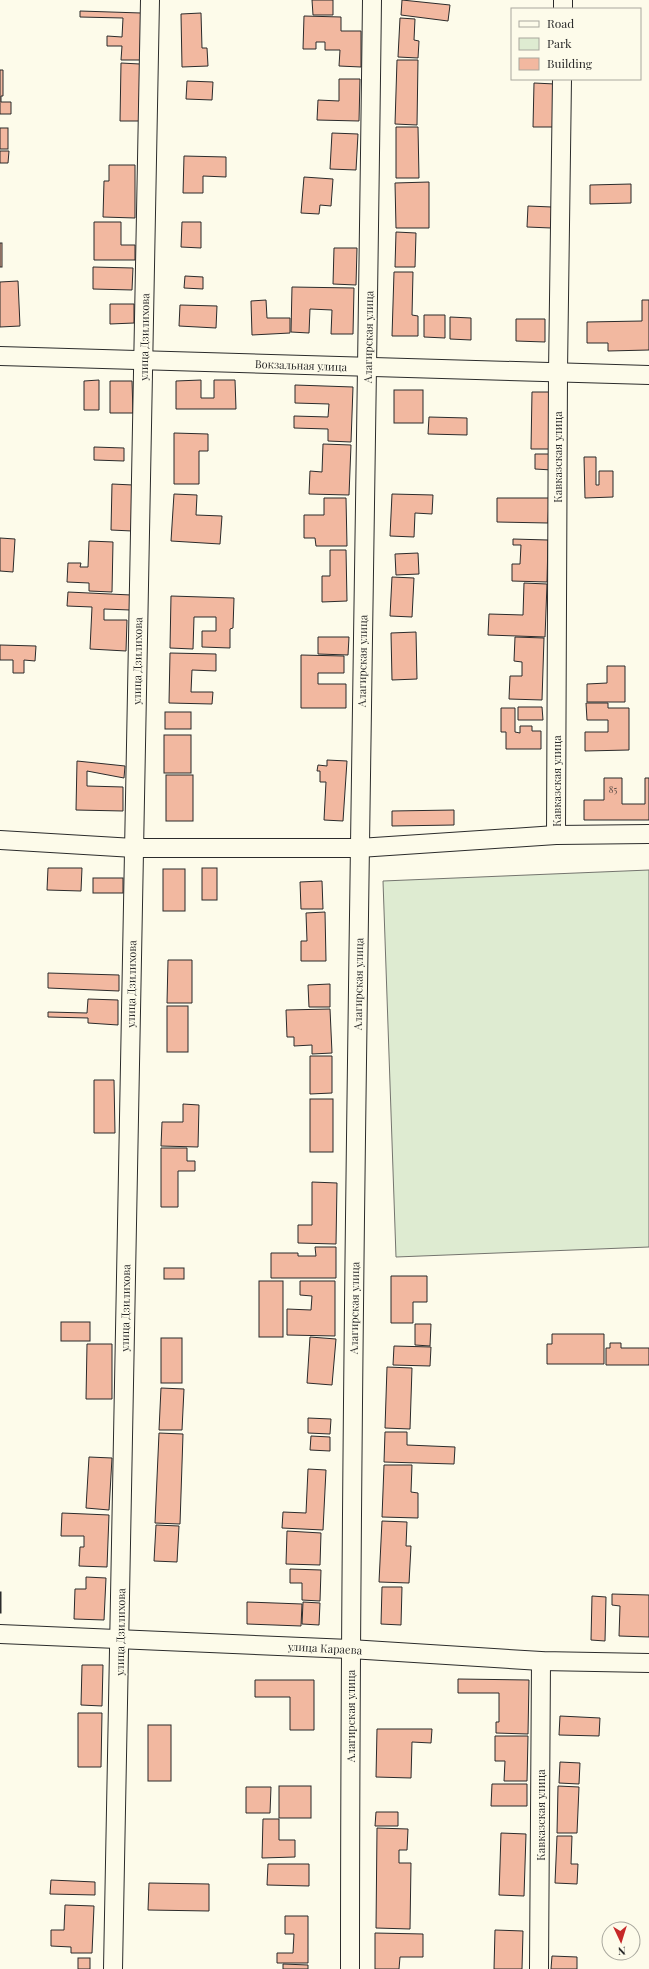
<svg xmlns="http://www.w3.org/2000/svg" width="649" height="1969" font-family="'Playfair Display',serif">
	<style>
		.green { fill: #deebd1; stroke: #74746e }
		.building { fill: #f2b8a0; stroke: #2b2b2b }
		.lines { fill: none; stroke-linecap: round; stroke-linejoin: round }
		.minor-casing { stroke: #2b2b2b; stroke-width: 20 }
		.minor { stroke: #fdfbea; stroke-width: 18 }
		.labels { text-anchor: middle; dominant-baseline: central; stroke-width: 3; stroke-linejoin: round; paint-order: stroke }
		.number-label { font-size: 9px; fill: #5d4e48 }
		.street-label { font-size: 11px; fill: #2b2b2b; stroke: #fdfbea }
	</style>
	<rect width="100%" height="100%" fill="#fdfbea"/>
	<polygon class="green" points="649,870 649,1247 396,1257 383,881"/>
	<g class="building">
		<polygon points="312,0 333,0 333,15 313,15"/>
		<polygon points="402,0 450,5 448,21 401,15"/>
		<polygon points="80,11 141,13 140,60 121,60 122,46 107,46 107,36 122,37 123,18 80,17"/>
		<polygon points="201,13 202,48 207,48 208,66 182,67 181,14"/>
		<polygon points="304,16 341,17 341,31 361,31 361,67 339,66 340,50 325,50 325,42 316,42 316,49 303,49"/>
		<polygon points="400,18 415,19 414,40 419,41 418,58 398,57"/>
		<polygon points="397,60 418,60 417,125 395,124"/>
		<polygon points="121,63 140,64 139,121 120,121"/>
		<polygon points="0,70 3,70 3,96 1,96 1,102 11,102 11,114 0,114"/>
		<polygon points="339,79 360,79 359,121 317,120 318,100 339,101"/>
		<polygon points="187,81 213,82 212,100 186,99"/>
		<polygon points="534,83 555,84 555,127 533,127"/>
		<polygon points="396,127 418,127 419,178 396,178"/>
		<rect x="0" y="128" width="8" height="21"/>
		<polygon points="332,133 358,134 356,170 330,169"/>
		<polygon points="0,151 9,151 8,163 0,163"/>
		<polygon points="184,156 226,157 226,177 203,176 203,193 183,193"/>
		<polygon points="109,165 135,165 135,218 103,217 104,181 109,181"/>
		<polygon points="304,177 333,179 331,206 320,205 319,214 301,213"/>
		<polygon points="429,182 429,228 396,228 395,183"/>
		<polygon points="631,184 631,203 590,204 590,185"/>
		<polygon points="528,206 552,207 551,228 527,227"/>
		<polygon points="94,222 121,222 121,245 135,245 135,260 94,260"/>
		<polygon points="182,222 201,222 201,248 181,247"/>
		<polygon points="396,232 416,233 415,267 395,267"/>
		<rect x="0" y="243" width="2" height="24"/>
		<polygon points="334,248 357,248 356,285 333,284"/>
		<polygon points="93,267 133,268 132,290 93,289"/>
		<polygon points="394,272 413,272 412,315 418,316 418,336 392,336"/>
		<polygon points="185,276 203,277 203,289 184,288"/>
		<polygon points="18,281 20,326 0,327 0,282"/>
		<polygon points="292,287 354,288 353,334 331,334 332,310 310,309 309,333 291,332"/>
		<polygon points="266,300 267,318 290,318 290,333 252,335 251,301"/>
		<polygon points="642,300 649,300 649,350 608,351 608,343 587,343 587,322 642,321"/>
		<polygon points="110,304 134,304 134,323 110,324"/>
		<polygon points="180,305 217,306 216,328 179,326"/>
		<polygon points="424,315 445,315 445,338 424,337"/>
		<polygon points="450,317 471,318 471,340 450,339"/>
		<polygon points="516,319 545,319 545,342 516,341"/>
		<polygon points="99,380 99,410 84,410 84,381"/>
		<polygon points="201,380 201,398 214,398 214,380 235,380 236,409 176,409 176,381"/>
		<polygon points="110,381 132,381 133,413 110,413"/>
		<polygon points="295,385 353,387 351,442 328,441 328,429 294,428 294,416 328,417 329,404 295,403"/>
		<rect x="394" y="390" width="29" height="33"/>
		<polygon points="532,392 552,392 551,449 531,449"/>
		<polygon points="429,417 467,418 467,435 428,434"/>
		<polygon points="174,433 208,434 208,451 199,451 199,484 174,484"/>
		<polygon points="323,444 351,445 349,495 309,494 310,471 322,472"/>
		<polygon points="94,447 124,448 124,461 94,460"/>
		<polygon points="535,454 553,454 552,470 535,469"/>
		<polygon points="584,457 596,457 596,485 599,485 599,471 613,471 613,497 585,498"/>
		<polygon points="112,484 133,485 132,531 111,530"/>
		<polygon points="174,494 197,495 196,515 222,516 220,544 171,541"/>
		<polygon points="392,494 433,495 432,514 415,513 414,537 390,536"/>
		<polygon points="324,498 346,498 347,546 316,546 315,538 304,538 304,515 324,515"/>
		<polygon points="497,498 549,498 548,523 497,522"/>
		<polygon points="0,538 15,539 13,572 0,571"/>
		<polygon points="513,539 548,540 547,582 512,581 512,564 520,564 521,545 513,545"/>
		<polygon points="89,541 113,542 112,592 89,591 89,583 67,582 68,563 81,563 80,567 88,567"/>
		<polygon points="330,550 346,550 347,601 322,602 322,576 330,576"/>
		<polygon points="418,553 419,574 396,575 395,554"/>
		<polygon points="392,577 414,578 412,617 390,616"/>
		<polygon points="524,583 547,584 545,637 488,635 489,614 523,615"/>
		<polygon points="68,592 131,595 130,610 104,609 104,620 127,620 126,651 90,649 92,607 67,606"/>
		<polygon points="171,596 234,598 233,628 230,629 230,648 202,647 202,631 216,631 216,617 194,617 193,649 170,648"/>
		<polygon points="416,632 417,679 392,680 391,633"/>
		<polygon points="318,637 349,637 348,655 318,654"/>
		<polygon points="515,637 544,638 542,700 509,699 510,676 522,676 522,662 514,661"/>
		<polygon points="0,645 36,646 35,661 24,660 24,673 13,673 13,660 0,660"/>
		<polygon points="170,653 216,654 216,671 192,670 191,692 213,692 212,704 169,703"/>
		<polygon points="301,655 344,656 344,673 318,673 318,684 346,684 346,708 301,708"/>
		<polygon points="607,666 625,666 625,702 587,702 587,684 607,683"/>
		<polygon points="586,703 608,703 608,708 629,708 629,750 585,751 585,732 608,732 608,720 587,720"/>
		<polygon points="518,707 542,707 543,720 518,720"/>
		<polygon points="501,708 515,708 515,732 520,733 520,726 532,726 532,731 541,731 541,749 506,749 506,732 501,732"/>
		<rect x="165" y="712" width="26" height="17"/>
		<rect x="164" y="735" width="27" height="38"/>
		<polygon points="327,760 347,761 343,821 324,820 326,782 320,782 320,771 317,771 318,765 327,766"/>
		<polygon points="77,761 125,766 124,778 87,771 87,786 123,787 123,811 76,810"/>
		<rect x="166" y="775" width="27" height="46"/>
		<polygon points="604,778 622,778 622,804 645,804 645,778 649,778 649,820 584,820 584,800 604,800"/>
		<polygon points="454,810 454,825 392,826 392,811"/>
		<polygon points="48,868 82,868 81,891 47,890"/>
		<rect x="202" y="868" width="15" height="32"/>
		<rect x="163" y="869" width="22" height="42"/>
		<rect x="93" y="878" width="30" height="15"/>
		<polygon points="322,881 323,909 301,909 300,882"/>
		<polygon points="325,912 326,961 301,961 301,941 307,941 306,913"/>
		<polygon points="168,960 192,960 192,1003 167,1003"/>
		<polygon points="48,973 119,975 119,991 48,988"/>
		<polygon points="330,984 330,1007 309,1007 308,985"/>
		<polygon points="88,999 118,1000 118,1025 88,1023 88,1018 48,1017 48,1012 87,1013"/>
		<rect x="167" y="1006" width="21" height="46"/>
		<polygon points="330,1009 332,1053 312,1054 312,1045 294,1046 294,1037 287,1037 286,1010"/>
		<polygon points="310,1056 332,1056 332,1093 310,1094"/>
		<polygon points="94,1080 114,1080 115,1133 94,1133"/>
		<rect x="310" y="1099" width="23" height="53"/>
		<polygon points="183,1104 199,1105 198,1147 161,1146 162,1122 183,1122"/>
		<polygon points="161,1148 187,1148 187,1161 195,1161 195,1171 178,1171 178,1207 161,1207"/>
		<polygon points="312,1182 337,1183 336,1244 298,1243 298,1225 312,1225"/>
		<polygon points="315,1247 336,1247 336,1278 271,1278 271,1253 298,1253 298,1256 316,1256"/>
		<rect x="164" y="1268" width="20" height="11"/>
		<polygon points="391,1276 427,1276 427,1302 413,1302 413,1323 391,1323"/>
		<rect x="259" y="1281" width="24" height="56"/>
		<polygon points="300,1281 335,1281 335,1336 287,1335 287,1309 311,1310 312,1296 300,1295"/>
		<rect x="61" y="1322" width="29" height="19"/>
		<polygon points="415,1324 431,1324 430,1346 415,1345"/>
		<polygon points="552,1334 604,1334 604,1364 547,1364 547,1344 552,1344"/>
		<polygon points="310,1337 336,1339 332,1385 307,1383"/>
		<rect x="161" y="1338" width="21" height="45"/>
		<polygon points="610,1343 621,1343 621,1348 649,1348 649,1365 606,1365 606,1348 610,1348"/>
		<polygon points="87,1344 112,1344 112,1399 86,1399"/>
		<polygon points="394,1346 431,1347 430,1366 393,1365"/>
		<polygon points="387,1367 412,1368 410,1429 385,1428"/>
		<polygon points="161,1388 184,1389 182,1430 159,1430"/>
		<polygon points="308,1418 331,1419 330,1434 308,1433"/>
		<polygon points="385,1432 407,1432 407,1445 455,1447 454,1464 384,1462"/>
		<polygon points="159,1433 183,1434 180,1524 155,1523"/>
		<polygon points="311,1436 330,1437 330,1451 310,1450"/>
		<polygon points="89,1457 112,1458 109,1510 86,1508"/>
		<polygon points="384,1465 412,1465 411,1492 418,1493 418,1518 382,1517"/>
		<polygon points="308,1469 326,1470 323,1530 282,1528 283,1512 306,1513"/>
		<polygon points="62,1513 109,1515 107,1567 79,1566 80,1547 84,1547 84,1536 61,1536"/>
		<polygon points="382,1521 407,1522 406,1546 411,1546 409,1583 379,1582"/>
		<polygon points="156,1525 179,1526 177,1562 154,1561"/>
		<polygon points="287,1531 321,1533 320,1565 286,1564"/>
		<polygon points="290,1569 321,1570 320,1601 302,1600 302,1583 290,1583"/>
		<polygon points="86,1577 106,1578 104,1620 74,1619 75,1589 86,1589"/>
		<polygon points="382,1587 402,1587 401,1625 381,1624"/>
		<rect x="0" y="1592" width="1" height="21"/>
		<polygon points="612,1594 649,1595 649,1637 619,1636 620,1606 612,1605"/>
		<polygon points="592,1596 606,1597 605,1641 591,1640"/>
		<polygon points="247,1602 302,1604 301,1626 247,1624"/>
		<polygon points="303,1602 320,1603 319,1625 302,1624"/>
		<polygon points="82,1665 103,1665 102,1706 81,1705"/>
		<polygon points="458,1679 529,1680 528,1734 496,1733 496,1722 499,1722 499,1693 458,1693"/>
		<polygon points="255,1680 314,1680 314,1730 290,1730 290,1697 255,1697"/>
		<polygon points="78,1713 102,1713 101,1767 78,1767"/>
		<polygon points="560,1716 600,1718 599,1736 559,1735"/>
		<rect x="148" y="1725" width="23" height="56"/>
		<polygon points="377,1729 432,1729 431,1743 412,1742 411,1778 376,1777"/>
		<polygon points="495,1736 528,1736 527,1781 504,1781 505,1761 495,1761"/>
		<polygon points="560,1762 580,1763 579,1784 559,1783"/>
		<polygon points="492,1784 527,1784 527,1806 491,1806"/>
		<rect x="279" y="1786" width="32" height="32"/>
		<polygon points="558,1786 579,1787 577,1833 557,1833"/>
		<polygon points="246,1787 271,1787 270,1813 246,1813"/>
		<polygon points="376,1812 398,1812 398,1826 375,1826"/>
		<polygon points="263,1819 279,1819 279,1840 295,1840 295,1857 262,1858"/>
		<polygon points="377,1828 408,1829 407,1850 399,1850 399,1863 411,1863 410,1929 376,1928"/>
		<polygon points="501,1833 526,1834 524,1896 499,1895"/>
		<polygon points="557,1836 572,1836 571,1864 578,1864 577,1884 555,1883"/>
		<polygon points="268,1864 309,1864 309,1886 267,1885"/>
		<polygon points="51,1880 95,1882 95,1895 50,1894"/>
		<polygon points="149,1883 209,1884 209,1911 148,1910"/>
		<polygon points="65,1905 94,1906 92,1953 71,1953 71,1947 51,1946 51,1930 64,1930"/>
		<polygon points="285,1916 308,1916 308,1963 277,1963 277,1953 293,1953 294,1934 285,1934"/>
		<polygon points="495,1930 523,1931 522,1969 494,1969"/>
		<polygon points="375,1933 423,1934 423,1957 400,1957 399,1969 375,1969"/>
		<polygon points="552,1956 577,1957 577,1969 551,1969"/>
		<rect x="78" y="1958" width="12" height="11"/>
		<polygon points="283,1964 308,1965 308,1969 283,1969"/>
	</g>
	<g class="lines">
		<defs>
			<g id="minor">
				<polyline points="563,9 563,0"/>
				<polyline points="0,356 649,375"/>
				<polyline points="556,835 558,372 562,79"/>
				<polyline points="0,840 134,848 359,848 556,835 649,834"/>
				<polyline points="0,1634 350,1649 541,1661 649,1663"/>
				<polyline points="113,1969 150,0"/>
				<path d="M350,1969C350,1313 364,656 372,0"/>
				<polyline points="539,1969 541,1661"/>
			</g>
		</defs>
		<use href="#minor" class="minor-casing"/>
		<use href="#minor" class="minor"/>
	</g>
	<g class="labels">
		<g class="number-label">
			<text x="613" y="789">85</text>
		</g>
		<g class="street-label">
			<text transform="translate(144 337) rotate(-89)">улица Дзилихова</text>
			<text transform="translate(368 337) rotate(-89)">Алагирская улица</text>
			<text transform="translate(301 365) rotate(2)">Вокзальная улица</text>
			<text transform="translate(557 457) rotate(-90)">Кавказская улица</text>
			<text transform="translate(137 661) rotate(-89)">улица Дзилихова</text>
			<text transform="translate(362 661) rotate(-89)">Алагирская улица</text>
			<text transform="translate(556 781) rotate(-90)">Кавказская улица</text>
			<text transform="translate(131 984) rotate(-89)">улица Дзилихова</text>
			<text transform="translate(358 984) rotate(-89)">Алагирская улица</text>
			<text transform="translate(125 1308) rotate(-89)">улица Дзилихова</text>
			<text transform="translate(354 1308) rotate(-89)">Алагирская улица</text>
			<text transform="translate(120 1632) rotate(-89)">улица Дзилихова</text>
			<text transform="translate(325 1648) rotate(3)">улица Караева</text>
			<text transform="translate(350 1716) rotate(-90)">Алагирская улица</text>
			<text transform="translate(540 1815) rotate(-90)">Кавказская улица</text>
		</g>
	</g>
	<rect x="511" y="8" width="130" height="72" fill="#fdfbea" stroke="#a9a89e"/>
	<rect x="519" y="21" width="20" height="6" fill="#fdfbea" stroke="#a9a89e"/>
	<text x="547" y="28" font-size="12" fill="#2b2b2b">Road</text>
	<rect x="519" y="38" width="20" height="12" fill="#deebd1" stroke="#a9a89e"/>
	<text x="547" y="48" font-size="12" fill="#2b2b2b">Park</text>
	<rect x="519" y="58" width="20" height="12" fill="#f2b8a0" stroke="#a9a89e"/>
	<text x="547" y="68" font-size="12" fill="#2b2b2b">Building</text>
	<g transform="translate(621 1941) rotate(176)"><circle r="19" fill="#fdfbea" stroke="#a9a89e"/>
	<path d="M0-3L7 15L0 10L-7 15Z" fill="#c62828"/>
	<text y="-6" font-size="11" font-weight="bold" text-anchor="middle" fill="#2b2b2b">N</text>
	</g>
</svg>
